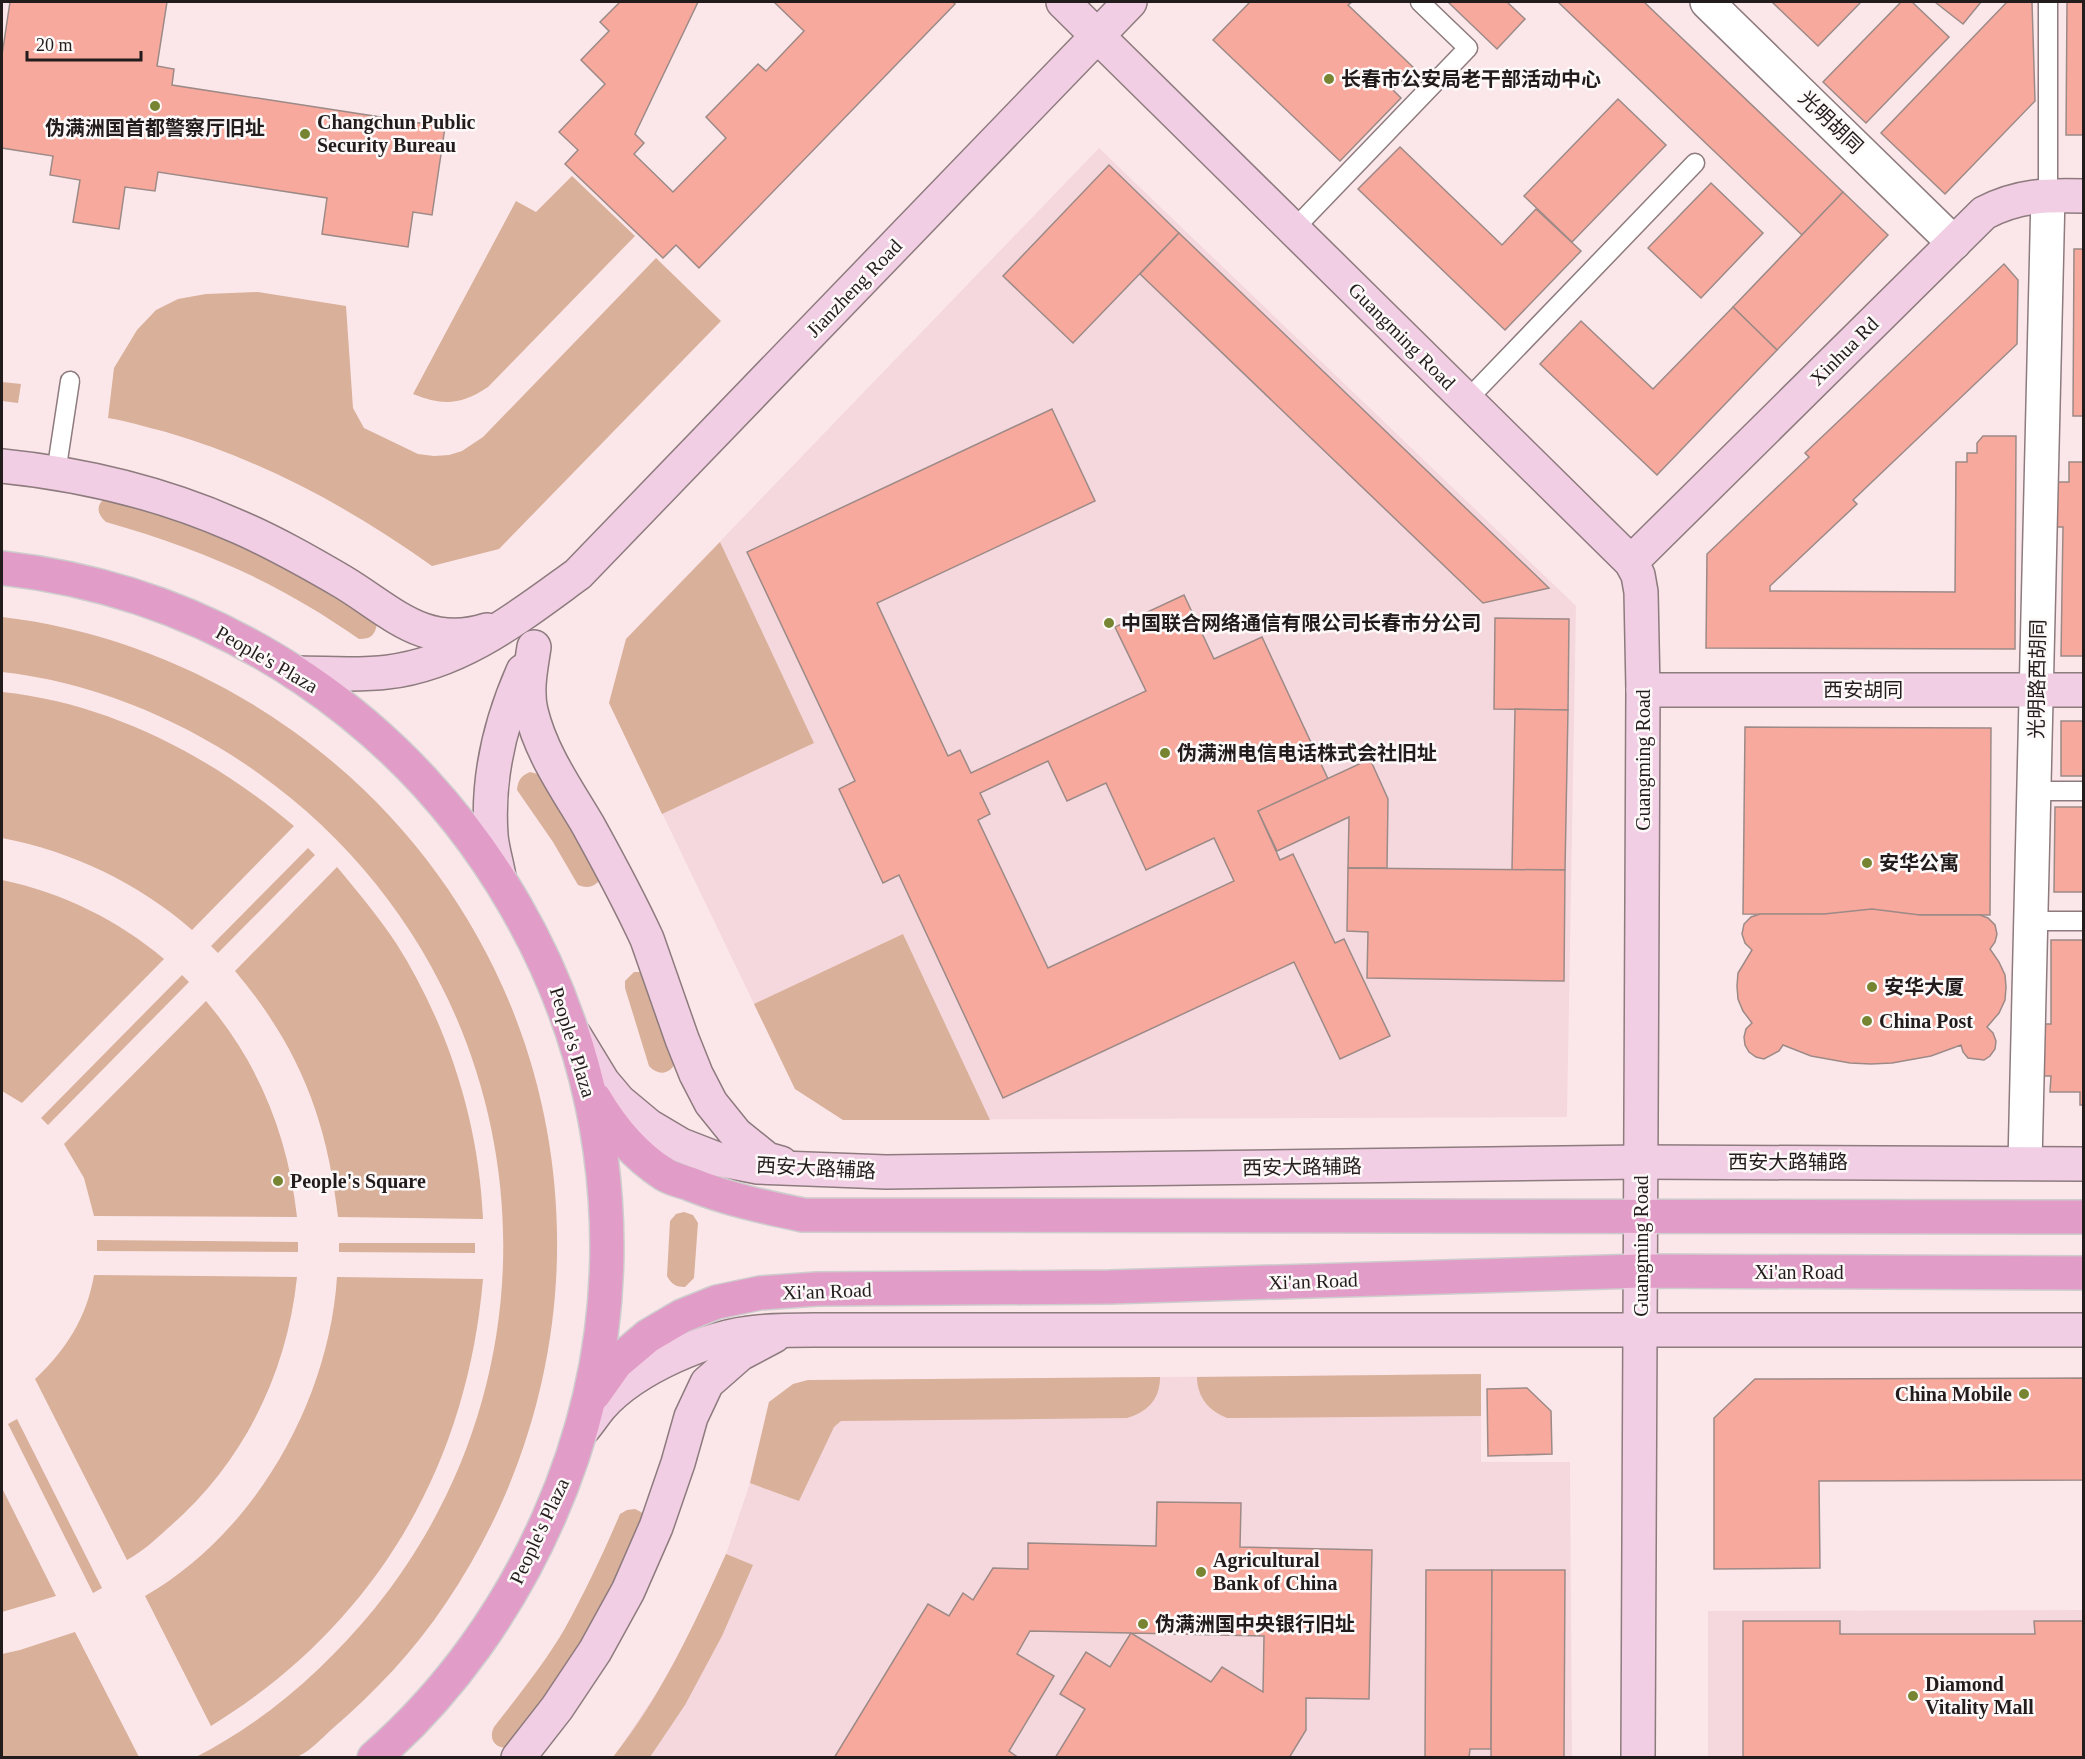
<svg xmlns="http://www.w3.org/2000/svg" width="2085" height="1759" font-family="'Times New Roman','Noto Sans SC',serif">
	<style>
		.built { fill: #f5d8dd }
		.green { fill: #d9b099 }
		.building { fill: #f8a99d; stroke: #9c8a87; stroke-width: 1.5; fill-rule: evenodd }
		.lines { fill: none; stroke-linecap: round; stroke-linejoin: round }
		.lane-casing { stroke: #8d7b7e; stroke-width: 21 }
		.street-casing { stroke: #8d7b7e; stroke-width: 36 }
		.secondary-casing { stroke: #8d7b7e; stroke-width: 36 }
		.primary-casing { stroke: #cecdcd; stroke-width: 36 }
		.lane { stroke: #fff; stroke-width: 18 }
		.street { stroke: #fff; stroke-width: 33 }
		.secondary { stroke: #f1cee3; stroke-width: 33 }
		.primary { stroke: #e29cc8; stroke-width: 33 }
		.poi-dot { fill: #778431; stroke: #fdf9f9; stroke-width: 2 }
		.labels { text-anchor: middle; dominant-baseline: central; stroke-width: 5; stroke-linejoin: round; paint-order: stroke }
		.poi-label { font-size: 20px; font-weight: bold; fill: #221c1d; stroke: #fdf9f9; text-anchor: start }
		.street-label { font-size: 20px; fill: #221c1d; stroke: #fdf9f9 }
	</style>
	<rect width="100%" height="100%" fill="#fbe7ea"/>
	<g class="built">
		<polygon points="1099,148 1576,606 1567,1117 843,1120 795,1089 609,703 626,639"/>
		<polygon points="1481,1374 1481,1462 1570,1462 1572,1757 613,1758 659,1689 695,1623 726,1554 750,1483 769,1402 793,1384 808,1380 840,1380"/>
		<polygon points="2083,1610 2083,1757 1708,1758 1708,1611"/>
	</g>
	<g class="green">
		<path d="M572,176L635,236L488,387C461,405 443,406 413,394L516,201L536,212Z"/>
		<path d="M656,258L721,321L499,549L432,566C349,507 264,461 166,432C146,427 127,421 108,418L114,368L137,330L156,310L178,299L206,294L258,292L346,306L353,408L364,428L418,454L434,456L449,455L462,451L483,437Z"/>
		<polygon points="2,382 21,384 18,403 2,401"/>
		<path d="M106,497L168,511L289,563L377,624C375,635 371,639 359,639C278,582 201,549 106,522C96,513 96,505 106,497Z"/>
		<polygon points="720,542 814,743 662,814 609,703 626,639"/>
		<path d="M2,617C106,629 208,670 293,731C576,934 639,1317 446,1603C414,1651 375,1692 332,1729C322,1738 307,1755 293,1758C286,1759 276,1758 269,1758C245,1758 220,1758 196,1757C265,1722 326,1668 375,1608C585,1347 531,967 258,773C184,720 93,682 2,672Z"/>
		<path d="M2,692C110,703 212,757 294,826L192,930C139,883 71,851 2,838Z"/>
		<path d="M530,772L538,774L576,827L601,879C594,887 588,889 578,885L553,842L517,790C518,780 521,776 530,772Z"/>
		<polygon points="308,848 315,855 218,953 211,946"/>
		<path d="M337,867C358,892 378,916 396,943C448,1025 479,1122 483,1219L338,1217C327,1119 299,1047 235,971Z"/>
		<path d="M2,880C61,892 118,920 164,959L22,1103L2,1091Z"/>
		<polygon points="903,934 990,1120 843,1120 795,1089 754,1004"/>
		<path d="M634,972H641L676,1060C672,1074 659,1077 649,1066L625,988V981Z"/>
		<polygon points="182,975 189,982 48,1125 41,1118"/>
		<path d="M206,1001C259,1063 288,1136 297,1217L94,1216L84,1178L64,1144Z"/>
		<path d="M684,1212L693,1215L698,1223L694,1278L685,1287C676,1287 671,1284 667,1276L670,1221L676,1214Z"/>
		<polygon points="97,1240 298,1242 298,1252 97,1251"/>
		<polygon points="339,1243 475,1243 475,1253 339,1252"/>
		<path d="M94,1275L297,1277C287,1375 242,1465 167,1529C155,1540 142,1552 127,1560L35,1379C66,1350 87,1317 94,1275Z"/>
		<path d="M337,1277L483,1279C467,1468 374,1626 211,1726L145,1596C255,1533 329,1401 337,1277Z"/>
		<path d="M1481,1374V1416L1227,1418C1209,1411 1197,1397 1197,1377Z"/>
		<path d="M1160,1377C1160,1400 1147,1412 1127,1418L841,1421L834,1427L799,1501L750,1483L769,1402L793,1384L808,1380Z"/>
		<polygon points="17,1419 102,1588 93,1593 8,1424"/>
		<polygon points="2,1488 56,1596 2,1612"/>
		<path d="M635,1509L641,1512L645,1517L586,1646L509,1748C495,1749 488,1739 494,1727C518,1696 544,1664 564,1630C585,1592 603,1554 620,1514L627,1510Z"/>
		<path d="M726,1554L753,1565L722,1636L685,1705L650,1757H613C661,1697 694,1625 726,1554Z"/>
		<polygon points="75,1632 139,1757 2,1757 2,1654 20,1650"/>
	</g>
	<g class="building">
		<polygon points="10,2 167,2 157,66 174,69 172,85 445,127 432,215 413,212 408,247 322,234 327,198 158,172 155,191 125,187 119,229 73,222 80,180 50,175 53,156 2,148 2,55"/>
		<polygon points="620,2 698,2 635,134 644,143 634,154 673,192 726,138 706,117 758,64 766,71 804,31 774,2 953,2 955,4 699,268 676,245 663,258 565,164 578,150 559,132 605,84 581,60 609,31 600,22"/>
		<polygon points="1250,2 1352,2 1348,5 1414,68 1393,90 1401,98 1340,161 1213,40"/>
		<polygon points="1448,2 1507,2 1525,19 1497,49"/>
		<polygon points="1558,2 1644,2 1843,192 1802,235"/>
		<polygon points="1772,2 1861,2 1818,46"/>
		<polygon points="1901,2 1912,2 1949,37 1866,123 1823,82"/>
		<polygon points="1935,2 1981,2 1963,24"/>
		<polygon points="2007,2 2032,2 2035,101 1945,194 1881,133"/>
		<polygon points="2067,2 2084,2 2084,135 2066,135"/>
		<polygon points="1618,99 1666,145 1572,242 1524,196"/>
		<polygon points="1400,147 1502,245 1536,209 1581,251 1505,330 1358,189"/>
		<polygon points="1109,165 1179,233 1073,343 1003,276"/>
		<polygon points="1711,183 1763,233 1701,298 1648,248"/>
		<polygon points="1843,192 1888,235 1777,350 1733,307"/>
		<polygon points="1179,233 1549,588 1483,603 1140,274"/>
		<polygon points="2074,249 2084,249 2084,416 2073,416"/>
		<polygon points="2004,264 2018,280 2017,344 1853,500 1857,504 1770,586 1770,591 1955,592 1956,462 1967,462 1967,453 1977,453 1977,443 1983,436 2016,436 2015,649 1706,648 1707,554 1809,457 1805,453"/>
		<polygon points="1733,307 1777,350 1657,475 1540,364 1581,321 1653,389"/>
		<path d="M1052,409L1095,501L877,603L948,756L960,750L971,773L1146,691L1115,627L1184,595L1214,659L1262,637L1328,779L1258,811L1280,860L1293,854L1335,943L1344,939L1390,1036L1340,1059L1294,962L1003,1098L899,875L883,883L839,789L855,781L747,552ZM1048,761L1067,801L1106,783L1146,870L1214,838L1234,881L1048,968L978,820L990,814L980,793Z"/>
		<polygon points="2069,462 2084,462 2084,656 2061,656 2063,527 2056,527 2056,482 2069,482"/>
		<polygon points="1495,618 1569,619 1568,710 1494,709"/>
		<polygon points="1515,709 1568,710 1565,870 1512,870"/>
		<rect x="2061" y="721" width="23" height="55"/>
		<polygon points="1745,727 1991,728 1990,915 1743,914"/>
		<polygon points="1370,759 1388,799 1387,868 1348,868 1349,817 1277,851 1258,811"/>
		<polygon points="2055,807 2084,807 2084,892 2054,892"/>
		<polygon points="1348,868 1565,870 1564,981 1367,978 1368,932 1347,931"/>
		<polygon points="1872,909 1920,915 1980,915 1988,918 1995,925 1997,934 1995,942 1990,949 1999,962 2005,975 2006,987 2005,1000 1999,1013 1987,1027 1993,1033 1996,1041 1995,1049 1990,1056 1984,1060 1968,1058 1963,1052 1961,1045 1931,1056 1892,1063 1871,1064 1850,1063 1811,1056 1783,1045 1779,1051 1764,1059 1756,1057 1749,1052 1745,1045 1744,1037 1746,1029 1752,1023 1743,1011 1738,999 1737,986 1738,973 1752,950 1745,943 1742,934 1744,924 1751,917 1760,914 1824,914"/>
		<polygon points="2051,940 2084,940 2084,1105 2080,1105 2080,1092 2050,1092 2051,1076 2039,1076 2039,1024 2051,1024"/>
		<polygon points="2084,1378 2084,1480 1819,1481 1820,1568 1714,1569 1714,1418 1755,1379"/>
		<polygon points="1527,1388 1551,1411 1552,1454 1488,1456 1487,1389"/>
		<path d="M1157,1502L1241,1503L1240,1547L1372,1550L1369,1699L1306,1698V1730L1289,1758H1055L1085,1709L1060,1694L1086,1652L1110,1667L1131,1633L1030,1631L1017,1654L1054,1676L1009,1751L1019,1758H834L928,1604L949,1616L963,1593L973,1600L993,1568L1028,1569V1543L1156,1546ZM1131,1633L1264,1636L1263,1692L1222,1667L1211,1682Z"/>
		<polygon points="1426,1570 1492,1570 1491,1749 1470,1749 1469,1758 1425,1758"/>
		<polygon points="1492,1570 1565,1570 1564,1758 1491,1758"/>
		<polygon points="1743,1621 1840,1621 1840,1634 2035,1634 2034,1621 2084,1621 2084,1758 1743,1758"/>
	</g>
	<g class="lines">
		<defs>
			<g id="lane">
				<polyline points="2048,195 2048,2"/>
				<polyline points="1294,229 1468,48 1420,2"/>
				<polyline points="1467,400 1695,163"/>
				<polyline points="56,473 70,381"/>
				<polyline points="2034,791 2084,791"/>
				<polyline points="2031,921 2084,921"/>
			</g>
			<g id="street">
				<polyline points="1707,2 1954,243"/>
				<polyline points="2025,1163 2048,195"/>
			</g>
			<g id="secondary">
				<polyline points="1063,2 1631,562 1638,575 1641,592 1643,690 1638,1758"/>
				<path d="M2,466C81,474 161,493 234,525C272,541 307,561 343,582C391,611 425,650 487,630"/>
				<path d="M1631,562L1984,213C2019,195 2045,195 2084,196"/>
				<path d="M534,647C531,667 526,690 531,711C541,753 566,788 588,825C609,863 629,900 647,939L682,1039L696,1074L711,1103L736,1134L767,1159L781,1163"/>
				<path d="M296,673C326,673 358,676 388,672C462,663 520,616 578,574L1130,2"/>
				<polyline points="1643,690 2084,690"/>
				<path d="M499,877C497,863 492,849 491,835C487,778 500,723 523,671"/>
				<polyline points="575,1036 603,1082 619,1101 649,1126 681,1145 717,1159 758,1167 886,1172 1641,1162 2084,1164"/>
				<path d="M584,1428C590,1421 595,1413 601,1406C635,1368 709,1336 758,1332C777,1330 796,1330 814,1330H2084"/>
				<polyline points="518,1758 557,1708 595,1651 628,1591 656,1527 678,1463 691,1417 707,1383 740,1354 774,1336"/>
			</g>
			<g id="primary">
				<path d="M2,568C455,619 734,1099 549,1517C509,1608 450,1692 374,1758"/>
				<path d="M595,1099C612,1128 636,1156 664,1174C672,1179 682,1181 690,1184C727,1199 764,1207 803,1215L2084,1217"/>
				<polyline points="594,1394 616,1363 648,1336 682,1316 717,1302 760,1293 817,1289 1109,1287 1641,1271 2084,1273"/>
			</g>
		</defs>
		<use href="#lane" class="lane-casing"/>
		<use href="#street" class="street-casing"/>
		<use href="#secondary" class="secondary-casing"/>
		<use href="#primary" class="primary-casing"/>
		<use href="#lane" class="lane"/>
		<use href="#street" class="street"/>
		<use href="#secondary" class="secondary"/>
		<use href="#primary" class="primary"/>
	</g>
	<g class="poi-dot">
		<circle cx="1329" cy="79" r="6"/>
		<circle cx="155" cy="106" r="6"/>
		<circle cx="305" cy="134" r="6"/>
		<circle cx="1109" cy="623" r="6"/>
		<circle cx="1165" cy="753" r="6"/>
		<circle cx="1867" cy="863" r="6"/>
		<circle cx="1872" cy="987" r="6"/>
		<circle cx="1867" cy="1021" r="6"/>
		<circle cx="278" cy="1181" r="6"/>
		<circle cx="2024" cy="1394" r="6"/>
		<circle cx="1201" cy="1572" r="6"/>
		<circle cx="1143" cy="1624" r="6"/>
		<circle cx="1913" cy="1696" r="6"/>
	</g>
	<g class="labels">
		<g class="poi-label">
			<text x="1341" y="79">长春市公安局老干部活动中心</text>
			<text x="317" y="122">Changchun Public<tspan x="317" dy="23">Security Bureau</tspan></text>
			<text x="155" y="128" text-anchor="middle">伪满洲国首都警察厅旧址</text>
			<text x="1121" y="623">中国联合网络通信有限公司长春市分公司</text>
			<text x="1177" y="753">伪满洲电信电话株式会社旧址</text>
			<text x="1879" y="863">安华公寓</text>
			<text x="1884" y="987">安华大厦</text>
			<text x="1879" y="1021">China Post</text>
			<text x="290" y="1181">People's Square</text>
			<text x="2012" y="1394" text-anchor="end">China Mobile</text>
			<text x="1213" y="1560">Agricultural<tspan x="1213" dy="23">Bank of China</tspan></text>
			<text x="1155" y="1624">伪满洲国中央银行旧址</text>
			<text x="1925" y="1684">Diamond<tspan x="1925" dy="23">Vitality Mall</tspan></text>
		</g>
		<g class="street-label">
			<text transform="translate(1831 122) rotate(44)">光明胡同</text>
			<text transform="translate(854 288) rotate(-46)">Jianzheng Road</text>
			<text transform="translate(1402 336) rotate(45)">Guangming Road</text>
			<text transform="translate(1844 351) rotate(-45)">Xinhua Rd</text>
			<text transform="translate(267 659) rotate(30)">People's Plaza</text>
			<text transform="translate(2037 679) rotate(-89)">光明路西胡同</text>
			<text x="1863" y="690">西安胡同</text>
			<text transform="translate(1643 760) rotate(-90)">Guangming Road</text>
			<text transform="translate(573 1042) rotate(73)">People's Plaza</text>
			<text x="1788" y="1162">西安大路辅路</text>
			<text transform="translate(1302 1167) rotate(-1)">西安大路辅路</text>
			<text transform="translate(816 1168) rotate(3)">西安大路辅路</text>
			<text transform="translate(1641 1246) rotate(-90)">Guangming Road</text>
			<text x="1799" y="1272">Xi'an Road</text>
			<text transform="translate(1313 1281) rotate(-2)">Xi'an Road</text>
			<text transform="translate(827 1291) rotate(-2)">Xi'an Road</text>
			<text transform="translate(539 1531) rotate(-65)">People's Plaza</text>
		</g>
	</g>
	<rect width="2085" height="1759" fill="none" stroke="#221c1d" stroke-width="6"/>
	<path d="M27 51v9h114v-9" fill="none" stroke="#221c1d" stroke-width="3"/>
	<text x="36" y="51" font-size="18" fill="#221c1d" stroke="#fdf9f9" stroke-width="4.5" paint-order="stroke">20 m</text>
</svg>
